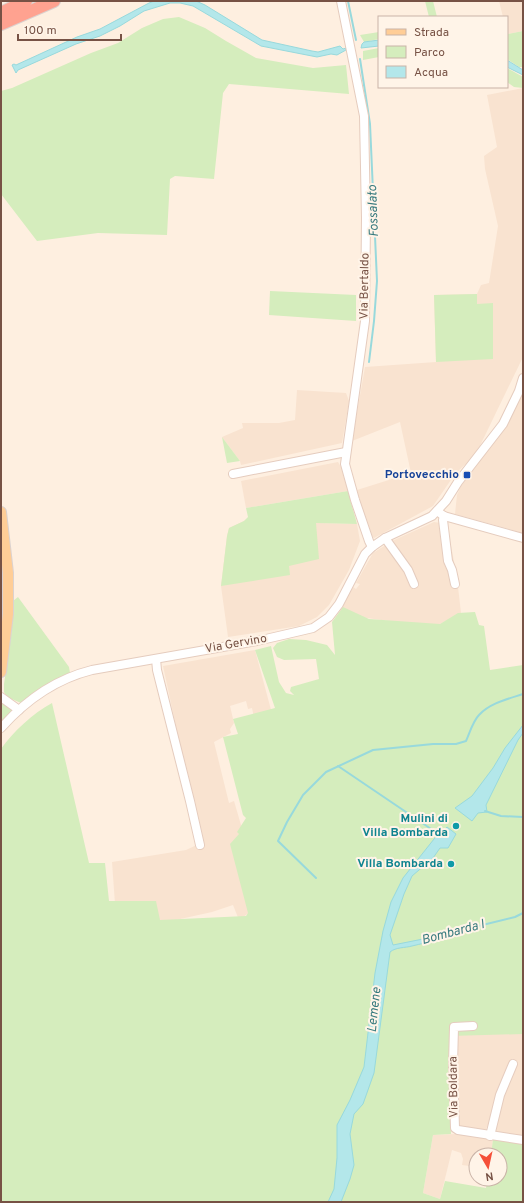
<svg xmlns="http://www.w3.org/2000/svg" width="524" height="1203" font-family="Overpass,sans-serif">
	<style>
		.residential { fill: #f9e3d0 }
		.green { fill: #d5edbd }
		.water { fill: #b3e7ea; stroke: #98d9dc }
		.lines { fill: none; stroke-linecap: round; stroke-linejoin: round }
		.stream { stroke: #98d9dc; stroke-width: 2 }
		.minor-casing { stroke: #e5ccbe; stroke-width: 10 }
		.major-casing { stroke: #dcd2cf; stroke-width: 12 }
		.highway-casing { stroke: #dcd2cf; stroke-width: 14 }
		.minor { stroke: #fff; stroke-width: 8 }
		.major { stroke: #ffcd96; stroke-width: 10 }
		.highway { stroke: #ffa290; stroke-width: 12 }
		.transit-dot { fill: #1a4fb4; stroke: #fff4e8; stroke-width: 1.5 }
		.culture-dot { fill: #0f9aa8; stroke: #fff4e8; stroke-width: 1.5 }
		.labels { text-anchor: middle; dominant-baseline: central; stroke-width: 4; stroke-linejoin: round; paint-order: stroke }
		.street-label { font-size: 12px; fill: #775245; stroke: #fff4e8 }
		.transit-label { font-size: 12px; font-weight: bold; fill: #164399; stroke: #fff4e8; text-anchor: end }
		.culture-label { font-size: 12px; font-weight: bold; fill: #0d838f; stroke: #fff4e8; text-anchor: end }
		.water-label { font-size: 13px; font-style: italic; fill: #377a7e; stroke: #fff4e8 }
	</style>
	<rect width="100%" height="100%" fill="#feefe0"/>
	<g class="residential">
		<polygon points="499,1 523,1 523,31 508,34 507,17 503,17"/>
		<polygon points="523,88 523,357 476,454 455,474 433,506 374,538 368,533 357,490 411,473 400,422 352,441 365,367 436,362 434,295 477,294 481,285 489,283 498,226 485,169 484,156 497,147 487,95"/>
		<polygon points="297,390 346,393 349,401 342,443 241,465 240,461 222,437 243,428 242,423 279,423 295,420"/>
		<polygon points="523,390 523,533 455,514 457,495 461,486 479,462 510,417 520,400"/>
		<polygon points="338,462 341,467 348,491 246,508 241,481"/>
		<polygon points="249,517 282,522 357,524 360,541 349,570 329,605 317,617 299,626 228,637 221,586 227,536 229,528 244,521"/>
		<polygon points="434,522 447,524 457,578 461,613 440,624 411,624 352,616 339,613 353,587 356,589 360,584 356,583 373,553 392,541"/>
		<polygon points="255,650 274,721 256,728 252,708 248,709 246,701 230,706 234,723 230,729 231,733 214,742 229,803 234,801 241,825 260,905 239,920 233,905 212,912 153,925 115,904 112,862 186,850 201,843 163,666"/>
		<polygon points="459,1031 486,1034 523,1034 523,1136 499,1135 496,1131 504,1096 517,1063 485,1131 458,1126 455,1055"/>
		<polygon points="456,1134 493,1139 491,1155 476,1155 476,1167 462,1165 463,1159 461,1153 452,1150 440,1199 423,1193 433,1135"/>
	</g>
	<g class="green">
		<polygon points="425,1 433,1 437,17 429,17"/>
		<polygon points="179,17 205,28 226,41 256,58 313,68 346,65 349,94 229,84 223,93 214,179 175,176 170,179 167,235 98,233 37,241 1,194 1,91 12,88 91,53 118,43 142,28 163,19"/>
		<polygon points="507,30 508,34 523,31 523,67 519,67 507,59"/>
		<polygon points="379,32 379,39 364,42 360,35"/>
		<polygon points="379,48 379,57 363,60 363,51"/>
		<polygon points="507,68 523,77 523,88 514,87 507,82"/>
		<polygon points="270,291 356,295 356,321 269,315"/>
		<polygon points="477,294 477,304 493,303 493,359 436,362 434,295"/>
		<polygon points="222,437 240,461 227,463"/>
		<polygon points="348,491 357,524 316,523 319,559 289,566 290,575 221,586 227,536 229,528 244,521 248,517 246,508"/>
		<polygon points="18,597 69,667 70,673 21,703 7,697 4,692 4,684 11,636 13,601"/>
		<path d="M343,607L369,619L440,624L458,613L475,612L479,625L484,626L490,670L523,665V1034L450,1036L448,1064L451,1134L433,1135L423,1193L440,1199L445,1181L486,1188L487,1179H500V1155H491L493,1139L523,1144V1202H1V749C13,732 33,713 52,703L89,863H105L109,901H156L160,920L246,916L248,913L230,844L239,834L237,832L246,818L243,815L223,737L238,734L233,719L275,708L255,650L271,646L279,682L286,693L294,695L290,691L291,687L319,679L316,659L284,660L277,657L273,648L277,643L289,639L306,640L327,645L335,655L332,622Z"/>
		<polygon points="1,703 12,708 13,711 1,725"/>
	</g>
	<g class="water">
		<polygon points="154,1 196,1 205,5 262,40 312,51 318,52 340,46 343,49 346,48 346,50 337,55 331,54 317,57 261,46 193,6 180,3 170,3 144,11 120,26 100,36 76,44 18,70 16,73 12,65 14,64 16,65 77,37 100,29 149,3"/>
		<polygon points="379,40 379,46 361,48 362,44 364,42"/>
		<polygon points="507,60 523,70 523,75 507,67"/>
		<polygon points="523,725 523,733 518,740 486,805 487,812 478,813 472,821 455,808 472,796 493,768 505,748"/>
		<path d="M447,827L456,834L448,848H440L433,858L412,876L404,894L390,935L393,945L423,939L463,929L464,931C447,938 429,942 412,946C405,948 396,947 390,952L374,1073L363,1104L354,1114L350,1134L354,1165L350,1179L341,1202H328L334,1189L337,1158V1125L350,1100L364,1067L375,973L383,931L391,902L403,878L442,829L444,830Z"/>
	</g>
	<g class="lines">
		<g class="stream">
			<polyline points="348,1 356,40"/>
			<polyline points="360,59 370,124 377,281 374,321 369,362"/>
			<polyline points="338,766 440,835"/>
			<polyline points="485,811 501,816 523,817"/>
			<path d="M316,878L278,841L287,822L303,795L326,772L373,750L433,744H456L466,741C470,732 473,721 479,715C490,703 508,699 523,694"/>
			<polyline points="462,930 515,917 523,913"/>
		</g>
		<defs>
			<g id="minor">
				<polyline points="341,1 364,116 366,218 365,321 345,464 355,500 369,541 372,547"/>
				<polyline points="233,474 346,452"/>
				<polyline points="437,511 444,516 523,538"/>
				<polyline points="444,516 443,520 448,561 452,570 455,584"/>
				<polyline points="385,538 408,570 414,584"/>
				<polyline points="156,659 157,670 190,801 200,845"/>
				<polyline points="1,697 19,710"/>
				<path d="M1,728C26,700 56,679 92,670L257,641L296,632L313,628L329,617L339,604L365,554L372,547L385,538L432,516L446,501L458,482L503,424L519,391L523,378"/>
				<polyline points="473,1026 454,1027 453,1065 455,1128 458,1130 523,1140"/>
				<polyline points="490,1136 500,1095 513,1064"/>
			</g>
			<polyline id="major" points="1,512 8,573 8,614 1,672"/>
			<g id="highway">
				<polyline points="1,13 26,1"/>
				<polyline points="1,24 54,1"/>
			</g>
		</defs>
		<use href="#minor" class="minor-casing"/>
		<use href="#major" class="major-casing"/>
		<use href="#highway" class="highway-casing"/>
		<use href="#minor" class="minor"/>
		<use href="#major" class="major"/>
		<use href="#highway" class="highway"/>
	</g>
	<rect class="transit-dot" x="463" y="471" width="8" height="8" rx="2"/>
	<g class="culture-dot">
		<circle cx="456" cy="826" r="4"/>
		<circle cx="451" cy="864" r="4"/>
	</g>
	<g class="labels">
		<g class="street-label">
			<text transform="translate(365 286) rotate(-89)">Via Bertaldo</text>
			<text transform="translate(236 644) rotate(-10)">Via Gervino</text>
			<text transform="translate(454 1087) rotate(-91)">Via Boldara</text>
		</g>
		<g class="transit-label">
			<text x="459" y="475">Portovecchio</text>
		</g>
		<g class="culture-label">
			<text x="448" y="819">Mulini di<tspan x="448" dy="14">Villa Bombarda</tspan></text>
			<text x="443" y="864">Villa Bombarda</text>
		</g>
		<g class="water-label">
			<text transform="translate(374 211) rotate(-92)">Fossalato</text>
			<text transform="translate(453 933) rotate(-15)">Bombarda I</text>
			<text transform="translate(375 1010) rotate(-84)">Lemene</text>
		</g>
	</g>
	<rect width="524" height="1203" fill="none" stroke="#775245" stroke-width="4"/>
	<rect x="378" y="16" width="130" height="72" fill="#fff4e8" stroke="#c9b3a7"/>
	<rect x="386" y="29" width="20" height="6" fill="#ffcd96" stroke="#c9b3a7"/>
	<text x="414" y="36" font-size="12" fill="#775245">Strada</text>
	<rect x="386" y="46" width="20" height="12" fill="#d5edbd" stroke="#c9b3a7"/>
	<text x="414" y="56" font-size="12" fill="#775245">Parco</text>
	<rect x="386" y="66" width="20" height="12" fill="#b3e7ea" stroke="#c9b3a7"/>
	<text x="414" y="76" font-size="12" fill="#775245">Acqua</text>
	<g transform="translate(488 1167) rotate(171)"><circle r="19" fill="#fff4e8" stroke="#c9b3a7"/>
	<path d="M0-3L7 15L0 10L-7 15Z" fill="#f54f38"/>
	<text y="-6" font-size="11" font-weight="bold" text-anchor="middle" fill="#775245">N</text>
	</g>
	<path d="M18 34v6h103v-6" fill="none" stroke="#775245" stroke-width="2"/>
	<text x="24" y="34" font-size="12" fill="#775245" stroke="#fff4e8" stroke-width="3" paint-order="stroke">100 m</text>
</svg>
